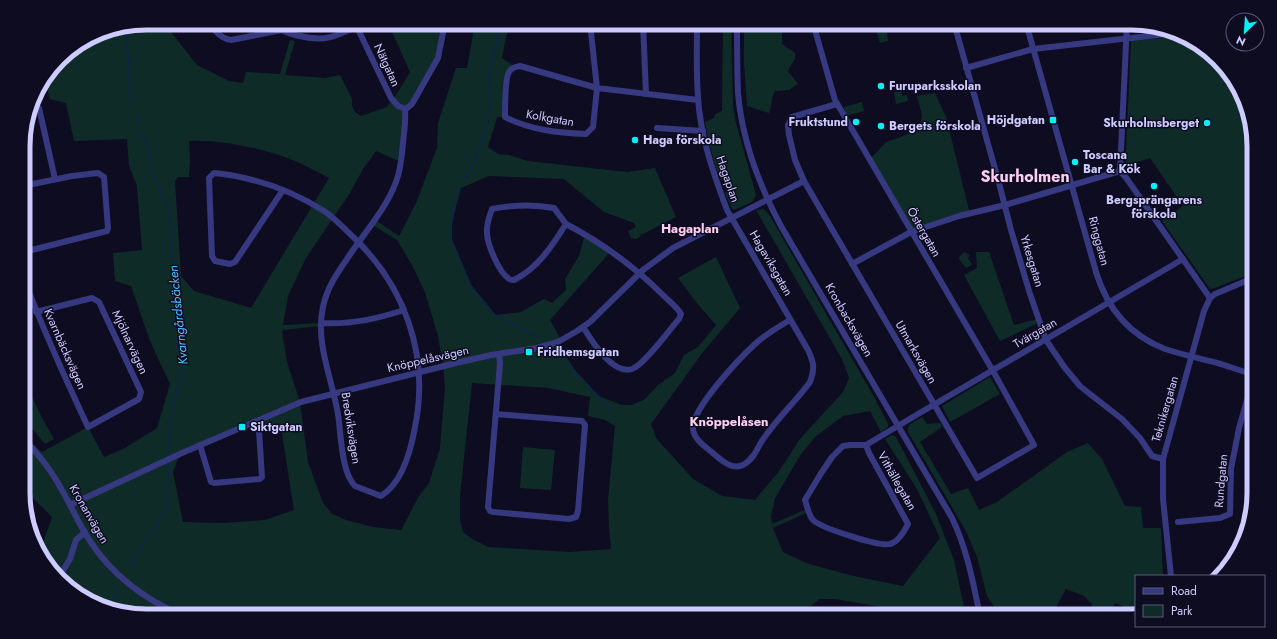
<svg xmlns="http://www.w3.org/2000/svg" width="1277" height="639" font-family="Jost,sans-serif">
	<style>
		.green { fill: #0f2b28; fill-rule: evenodd }
		.lines { fill: none; stroke-linecap: round; stroke-linejoin: round }
		.stream { stroke: #0b2646; stroke-width: 1.5 }
		.minor { stroke: #373980; stroke-width: 6 }
		.poi-dot { fill: #00f1f7; stroke: #0e0c21; stroke-width: 1.5 }
		.labels { text-anchor: middle; dominant-baseline: central; stroke-width: 3; stroke-linejoin: round; paint-order: stroke }
		.street-label { font-size: 12px; fill: #ceccff; stroke: #0e0c21 }
		.poi-label { font-size: 12px; font-weight: bold; fill: #ceccff; stroke: #0e0c21; text-anchor: start }
		.neighbourhood-label { font-size: 13px; font-weight: bold; fill: #ffcef1; stroke: #0e0c21 }
		.water-label { font-size: 13px; font-style: italic; fill: #5abfff; stroke: #0e0c21 }
		.district-label { font-size: 16px; font-weight: bold; fill: #ffcef1; stroke: #0e0c21 }
		.rim { fill: none; stroke: #ceccff; stroke-width: 5 }
	</style>
	<rect width="100%" height="100%" fill="#0e0c21"/>
	<g class="green">
		<path d="M146,23H168L171,32L197,65L229,81L243,83L246,72L280,74L290,40L295,41L285,75L325,78L340,75L352,99V106L355,112L361,116L387,107L398,92L410,72L388,23H445L437,58L406,109L401,162L376,151L363,169L350,193L306,258L288,296L283,325L321,323L320,326L283,330L282,332L287,362L300,402L308,462L323,503L332,514L346,520L373,527L401,530L419,496L429,483L440,448L445,388L443,365L438,336L425,292L412,265L397,240L371,224L374,219L399,236L416,203L437,148L438,123L456,68H467L475,23H509L502,58L515,67L509,73L505,117H497L488,147L498,154L509,155L528,161L627,172L655,168L676,217L641,235L636,227L641,236L636,239L631,238L628,231L636,227L634,223L604,212L564,179L489,176L461,188L452,223V240L471,286L495,315L521,312L544,299L552,303L566,290L565,279L579,256L585,234L611,251L550,320L561,340L556,342L575,370L599,396L622,405H632L645,399L658,385L675,373L684,355L698,347L716,325L696,302L678,278L716,257L740,308L703,352L651,424L656,438L693,479L722,496L755,500L780,470L799,440L843,392L849,378L842,359L756,210L764,209L770,216L874,397L888,424V427L881,432L870,411L843,416L815,437L801,454L775,498L771,516L772,524L805,510L806,513L773,528L783,552L806,563L849,575L903,586L940,538L917,489L885,439L892,435L896,437L936,514L954,560L966,616L956,614L948,616H933L835,599H820L809,607L795,610L758,607L756,616H146L92,603L48,568L41,549L52,517L24,489V436L42,452L88,427L104,457L125,448L157,428L170,384L150,341L131,286L115,281L113,253L142,250L137,186L129,165L127,139L74,141L66,103L50,99L45,79L65,54L99,32ZM189,141C219,139 267,149 295,161C307,166 318,172 329,178L251,308L194,291L181,276L175,181L178,177H189L190,161ZM472,383L548,388L590,397L588,416L605,420L615,426L608,500L609,527L611,549L570,552L488,547L472,539L463,532L460,520V496ZM256,421L261,431L281,428L294,510L265,520L223,523L183,522L173,472L180,454Z"/>
		<path d="M723,23H731L733,106L735,117L734,118L735,119L756,195L752,202L734,210L732,209L725,193C731,188 730,184 728,177L717,171L709,143L705,122L714,118L715,114L722,111Z"/>
		<path d="M744,23H776L782,32V44L795,53V59L789,68L788,72L792,76L798,84L789,90L775,91C771,98 772,105 769,113L747,106L744,61Z"/>
		<polygon points="886,26 888,41 880,43 876,29"/>
		<polygon points="1181,37 1188,38 1233,77 1253,130 1253,273 1215,288 1210,289 1162,221 1183,206 1150,158 1126,166 1126,154 1131,40"/>
		<polygon points="901,91 902,96 907,95 908,101 896,104 894,92"/>
		<polygon points="935,93 946,117 970,214 911,231 869,158 874,155 886,142 901,137 920,128 922,115 917,96"/>
		<polygon points="862,102 864,111 846,116 844,107"/>
		<polygon points="964,252 970,255 968,258 972,265 966,268 959,259 960,256"/>
		<polygon points="976,252 989,252 1014,325 1038,319 1040,322 1000,341 964,275 977,268"/>
		<polygon points="990,377 1000,394 950,422 942,406"/>
		<polygon points="24,380 42,418 54,439 45,444 24,419"/>
		<path d="M922,417L927,424L940,423L942,427L920,442L951,494L968,488L979,510L997,502L1067,452L1088,443L1102,459L1125,506L1141,507L1143,528H1161L1163,576H1136V614L1127,608L1115,603L1109,616H1088L1092,604L1084,596L1066,589L1051,616H1000L987,596L977,557L966,531L908,432C906,424 916,421 922,417Z"/>
		<polygon points="523,447 555,450 551,490 520,488"/>
	</g>
	<g class="lines">
		<g class="stream">
			<polyline points="131,26 128,31 126,40 129,61 128,82 134,102"/>
			<polyline points="490,113 489,73 497,43 499,23"/>
			<polyline points="137,116 140,123"/>
			<polyline points="142,131 153,168"/>
			<polyline points="154,176 168,207 170,218 171,250 179,305 186,364 175,396 170,430 168,455"/>
			<path d="M465,178C478,161 480,139 490,120"/>
			<polyline points="460,187 454,207 450,236 471,286 495,315 538,338"/>
			<polyline points="556,352 583,381 611,410"/>
			<polyline points="130,568 137,553 152,533 165,512 169,464"/>
			<polyline points="106,607 118,589"/>
		</g>
		<g class="minor">
			<path d="M210,23C216,32 220,38 231,40L282,30"/>
			<path d="M279,23L282,30C288,33 293,35 300,36C324,42 335,37 357,26"/>
			<polyline points="355,23 391,98 398,106 406,109"/>
			<path d="M590,23L597,88L593,127L586,134C559,133 530,130 505,117C505,109 505,79 509,72C512,67 516,67 520,66L597,88L698,100"/>
			<polyline points="643,23 646,94"/>
			<path d="M697,23C697,48 696,73 698,97C700,136 714,175 727,210L808,350C814,363 815,368 810,382C794,404 774,421 760,444C756,452 752,460 743,465C732,470 722,461 714,454C706,447 694,440 693,429C691,409 740,358 755,344C765,335 778,327 790,320"/>
			<path d="M737,23C737,46 737,70 738,93C742,140 759,185 781,226L952,518C967,549 973,582 980,616"/>
			<polyline points="813,23 835,100 993,371 1034,445 977,478 804,181 795,160 789,135 788,125 792,117 837,104"/>
			<polyline points="954,23 999,183 1011,230 1030,294 1046,340 1065,368 1080,386 1090,394 1122,419 1140,438 1152,456 1163,459"/>
			<path d="M1026,23L1096,272C1107,308 1129,335 1165,349C1183,355 1203,359 1221,364C1232,368 1243,371 1254,375"/>
			<polyline points="1127,23 1120,171 1127,179 1210,298"/>
			<polyline points="966,68 1033,49 1175,33"/>
			<polyline points="32,105 39,108 55,179"/>
			<polyline points="657,128 703,131"/>
			<polyline points="23,186 72,176 98,173 104,177 108,228 107,231 24,252"/>
			<path d="M283,190L235,262L230,264L215,261L212,256L209,178L214,173C253,177 291,190 324,211C333,217 341,225 349,233C404,283 430,354 415,427C411,450 402,483 381,496L355,486C341,472 341,433 338,414C332,378 315,343 323,307C327,287 338,272 349,256C365,232 386,209 396,182C401,169 402,156 403,143C404,132 406,121 405,110L412,104L438,58L445,23"/>
			<path d="M566,224L554,208C534,204 512,205 492,209C489,217 486,225 487,233C487,244 499,272 508,278C509,280 512,280 514,280C538,268 552,246 566,224C604,244 634,266 664,296C669,301 677,307 681,314L679,319C669,330 644,365 632,369C612,375 592,341 583,327"/>
			<polyline points="852,264 911,232 959,216 1005,205 1120,171"/>
			<path d="M24,279C43,329 65,378 88,427L139,399L141,392L99,302L92,298L36,312"/>
			<path d="M321,323C350,325 377,319 404,310"/>
			<polyline points="496,414 582,421 585,425 578,511 576,517 569,519 493,512 490,511 488,507 500,363 499,354"/>
			<path d="M24,439C37,453 50,468 59,485C70,503 78,523 90,541C112,575 146,600 183,616"/>
			<polyline points="200,445 211,482 214,483 260,479 262,477 259,431 256,421"/>
			<path d="M866,445L869,453L908,524C905,530 898,542 890,544C880,547 821,528 813,520C809,516 807,506 805,500L820,475L832,457L843,446L850,445H866L918,414L1183,259"/>
			<polyline points="70,505 182,453 301,402 456,363 491,355 537,348 558,342 577,331 590,322 643,270 673,248 804,181"/>
			<polyline points="1178,522 1220,518 1230,514 1231,469 1239,428 1254,376"/>
			<polyline points="1171,576 1163,499 1163,459 1204,311 1210,298 1215,294 1253,278"/>
			<polyline points="59,577 70,559 76,540 85,532"/>
		</g>
	</g>
	<g class="poi-dot">
		<circle cx="881" cy="86" r="4"/>
		<rect x="1049" y="116" width="8" height="8" rx="2"/>
		<circle cx="856" cy="122" r="4"/>
		<circle cx="1207" cy="123" r="4"/>
		<circle cx="881" cy="126" r="4"/>
		<circle cx="635" cy="140" r="4"/>
		<circle cx="1075" cy="162" r="4"/>
		<circle cx="1154" cy="186" r="4"/>
		<rect x="525" y="348" width="8" height="8" rx="2"/>
		<rect x="238" y="423" width="8" height="8" rx="2"/>
	</g>
	<g class="labels">
		<g class="street-label">
			<text transform="translate(387 65) rotate(65)">Nätgatan</text>
			<text transform="translate(550 118) rotate(10)">Kolkgatan</text>
			<text transform="translate(728 179) rotate(71)">Hagaplan</text>
			<text transform="translate(924 232) rotate(60)">Östergatan</text>
			<text transform="translate(1099 241) rotate(75)">Ringgatan</text>
			<text transform="translate(1032 261) rotate(73)">Yrkesgatan</text>
			<text transform="translate(771 263) rotate(60)">Hagaviksgatan</text>
			<text transform="translate(849 320) rotate(60)">Kronbacksvägen</text>
			<text transform="translate(1035 333) rotate(-30)">Tvärgatan</text>
			<text transform="translate(130 342) rotate(65)">Mjölnarvägen</text>
			<text transform="translate(65 349) rotate(66)">Kvarnbäcksvägen</text>
			<text transform="translate(916 352) rotate(60)">Utmarksvägen</text>
			<text transform="translate(428 359) rotate(-13)">Knöppelåsvägen</text>
			<text transform="translate(1165 409) rotate(-74)">Teknikergatan</text>
			<text transform="translate(351 428) rotate(81)">Bredviksvägen</text>
			<text transform="translate(897 481) rotate(60)">Vithällegatan</text>
			<text transform="translate(1221 481) rotate(-85)">Rundgatan</text>
			<text transform="translate(89 514) rotate(60)">Kronanvägen</text>
		</g>
		<g class="poi-label">
			<text x="889" y="86">Furuparksskolan</text>
			<text x="1045" y="120" text-anchor="end">Höjdgatan</text>
			<text x="848" y="122" text-anchor="end">Fruktstund</text>
			<text x="1199" y="123" text-anchor="end">Skurholmsberget</text>
			<text x="889" y="126">Bergets förskola</text>
			<text x="643" y="140">Haga förskola</text>
			<text x="1083" y="155">Toscana<tspan x="1083" dy="14">Bar &amp; Kök</tspan></text>
			<text x="1154" y="200" text-anchor="middle">Bergsprängarens<tspan x="1154" dy="14">förskola</tspan></text>
			<text x="537" y="352">Fridhemsgatan</text>
			<text x="250" y="427">Siktgatan</text>
		</g>
		<g class="neighbourhood-label">
			<text x="690" y="228">Hagaplan</text>
			<text x="729" y="421">Knöppelåsen</text>
		</g>
		<g class="water-label">
			<text transform="translate(178 315) rotate(-96)">Kvarngårdsbäcken</text>
		</g>
		<g class="district-label">
			<text x="1025" y="176">Skurholmen</text>
		</g>
	</g>
	<path d="M0 0H1277V639H0ZM146 30H1131A116 116 0 0 1 1247 146V493A116 116 0 0 1 1131 609H146A116 116 0 0 1 30 493V146A116 116 0 0 1 146 30Z" fill="#0e0c21" fill-rule="evenodd"/>
	<path class="rim" d="M146 30H1131A116 116 0 0 1 1247 146V493A116 116 0 0 1 1131 609H146A116 116 0 0 1 30 493V146A116 116 0 0 1 146 30Z"/>
	<rect x="1135" y="575" width="130" height="52" fill="#0e0c21" stroke="#5b597a"/>
	<rect x="1143" y="588" width="20" height="6" fill="#373980" stroke="#5b597a"/>
	<text x="1171" y="595" font-size="12" fill="#ceccff">Road</text>
	<rect x="1143" y="605" width="20" height="12" fill="#0f2b28" stroke="#5b597a"/>
	<text x="1171" y="615" font-size="12" fill="#ceccff">Park</text>
	<g transform="translate(1245 32) rotate(205)"><circle r="19" fill="#0e0c21" stroke="#5b597a"/>
	<path d="M0-3L7 15L0 10L-7 15Z" fill="#00f1f7"/>
	<text y="-6" font-size="11" font-weight="bold" text-anchor="middle" fill="#ceccff">N</text>
	</g>
</svg>
